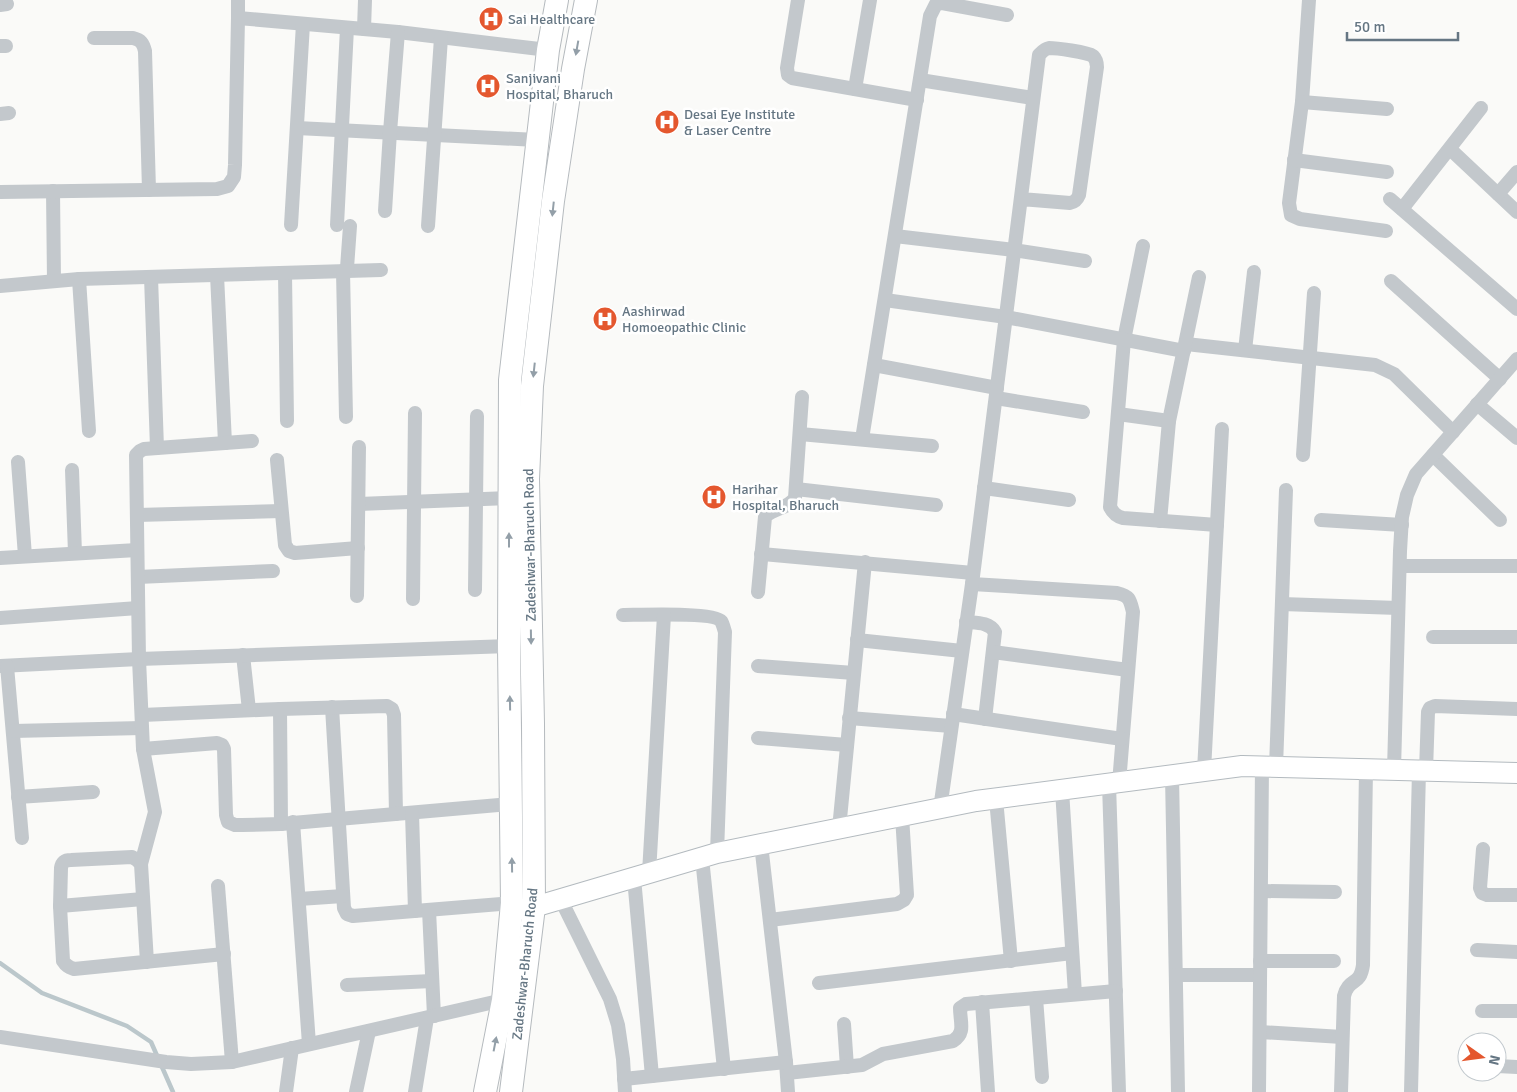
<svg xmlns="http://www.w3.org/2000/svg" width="1517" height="1092" font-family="Signika,sans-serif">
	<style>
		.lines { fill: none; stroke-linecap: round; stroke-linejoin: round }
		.stream { stroke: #bbc7cb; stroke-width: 4.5 }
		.secondary-casing { stroke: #b3babf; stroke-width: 22 }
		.primary-casing { stroke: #b5babe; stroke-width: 24 }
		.street { stroke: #c3c8cc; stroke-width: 14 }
		.secondary { stroke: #fff; stroke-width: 20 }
		.primary { stroke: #fff; stroke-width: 22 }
		.oneway { fill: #939fa8 }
		.labels { text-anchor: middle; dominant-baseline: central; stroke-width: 5; stroke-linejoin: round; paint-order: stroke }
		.poi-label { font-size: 14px; fill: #657683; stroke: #fff; text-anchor: start }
		.street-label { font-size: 14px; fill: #657683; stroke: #fff }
	</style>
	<rect width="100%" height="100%" fill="#fafaf8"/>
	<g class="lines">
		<polyline class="stream" points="0,963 42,993 127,1026 151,1042 173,1092"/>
		<defs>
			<polyline id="secondary" points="518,910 534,907 717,853 976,801 1242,766 1517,773"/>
			<g id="primary">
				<polyline points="485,1092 503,1000 512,903 509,646 510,380 548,50 557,0"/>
				<polyline points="511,1092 534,907 533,723 528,479 532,386 553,201 573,69 586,0"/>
			</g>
		</defs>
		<use href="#secondary" class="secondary-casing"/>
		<use href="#primary" class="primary-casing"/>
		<g class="street">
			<polyline points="798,0 787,68 788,75 792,78 917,100"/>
			<polyline points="1309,0 1302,102 1289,203 1291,215 1300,219 1386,231"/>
			<polyline points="0,5 7,4"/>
			<polyline points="238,18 398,32 548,50"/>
			<polyline points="364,29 365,0"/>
			<path d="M94,38H133C141,40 143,43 145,51L149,190"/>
			<polyline points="0,46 6,46"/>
			<polyline points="920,80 1033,98"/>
			<polyline points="855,89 870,0"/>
			<polyline points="1302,102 1387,109"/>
			<polyline points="0,114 9,113"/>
			<polyline points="297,128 537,140"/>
			<polyline points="1450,149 1517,212"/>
			<polyline points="1294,160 1387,172"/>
			<polyline points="53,191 54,281"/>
			<polyline points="0,192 217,189 228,186 234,177 235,165 238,18 238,0"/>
			<polyline points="1498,194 1517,172"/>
			<polyline points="1390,199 1517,309"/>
			<polyline points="1402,209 1481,108"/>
			<polyline points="385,211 390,132 398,32"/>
			<polyline points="291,225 303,24"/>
			<polyline points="337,225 347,28"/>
			<polyline points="428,226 441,38"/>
			<polyline points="895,236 1014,250 1085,261"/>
			<path d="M1143,246L1124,340L1110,507C1113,513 1116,516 1123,518L1217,525"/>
			<polyline points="285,273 287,421"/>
			<polyline points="217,275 225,443"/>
			<polyline points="151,277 157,448"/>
			<polyline points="79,279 89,431"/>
			<polyline points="1391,281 1500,379"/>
			<polyline points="0,286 79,279 381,270"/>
			<polyline points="885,300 1006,317 1184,351"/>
			<polyline points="1186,344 1375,365 1394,374 1453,432"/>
			<polyline points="1245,350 1254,272"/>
			<polyline points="874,365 997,388"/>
			<polyline points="996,398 1083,412"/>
			<polyline points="1477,404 1517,438"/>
			<polyline points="1118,414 1169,421"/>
			<polyline points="346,417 343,271 347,268 350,226"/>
			<polyline points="800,434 932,446"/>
			<polyline points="862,439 930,16 936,4 942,3 1007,15"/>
			<polyline points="1303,455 1314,293"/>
			<polyline points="1433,455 1500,520"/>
			<polyline points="277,460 285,545 289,551 295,553 358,548"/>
			<polyline points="18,462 25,556"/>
			<polyline points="72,470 75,553"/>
			<polyline points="984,488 1069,500"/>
			<polyline points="796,489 936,505"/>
			<polyline points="359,504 509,498"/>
			<polyline points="137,515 281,511"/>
			<polyline points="1321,520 1402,525"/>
			<polyline points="1160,521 1169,421 1199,277"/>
			<polyline points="761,554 973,573"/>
			<polyline points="0,558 137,550"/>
			<polyline points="1400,566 1517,566"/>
			<polyline points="138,577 273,571"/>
			<path d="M972,584L1117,593C1130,596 1130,600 1133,612L1119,783"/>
			<polyline points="475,590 477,416"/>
			<path d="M758,592L765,517C773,508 788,509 795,498L802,397"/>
			<polyline points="357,596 359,447"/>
			<polyline points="413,599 415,413"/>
			<polyline points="1282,604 1398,608"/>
			<path d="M623,615C638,615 714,612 721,621C723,624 724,629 725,632L717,853"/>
			<polyline points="0,618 138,608"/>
			<path d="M966,622C977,623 989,622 995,632L985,719"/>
			<polyline points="1433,637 1517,637"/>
			<polyline points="857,640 962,651"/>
			<polyline points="993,652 1128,670"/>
			<polyline points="243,655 249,710"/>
			<polyline points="0,666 139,659 509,646"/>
			<polyline points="7,666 22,838"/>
			<polyline points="758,666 854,673"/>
			<polyline points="332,707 344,908 347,914 353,916 512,903"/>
			<polyline points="280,709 281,824"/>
			<polyline points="953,714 1122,739"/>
			<polyline points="142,715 280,709 387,706 392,709 394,715 396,814"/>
			<polyline points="849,718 951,726"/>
			<polyline points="13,731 142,728"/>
			<polyline points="758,738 847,745"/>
			<polyline points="143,749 217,743 222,745 224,749 226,815 228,822 235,825 242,825 281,824 511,804"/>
			<polyline points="1276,767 1286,490"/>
			<polyline points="1394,770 1400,551 1402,517 1407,495 1416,474 1517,359"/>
			<polyline points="1204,771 1222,429"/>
			<polyline points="1426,771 1428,712 1430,708 1435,706 1517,709"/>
			<polyline points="1172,776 1178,1092"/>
			<polyline points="1109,784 1119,1092"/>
			<polyline points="1062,790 1075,994"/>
			<polyline points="18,797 93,792"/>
			<polyline points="996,799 1011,961"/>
			<path d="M940,809L972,584L1039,55C1042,52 1044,49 1049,48C1056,48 1087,52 1093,56C1096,59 1097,63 1097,67L1079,195C1077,200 1075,202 1070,203L1021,199"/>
			<polyline points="412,813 415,911"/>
			<polyline points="293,822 309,1044"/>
			<polyline points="839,829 865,562"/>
			<polyline points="761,844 786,1062 788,1092"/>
			<polyline points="1483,849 1480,888 1482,893 1487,895 1517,895"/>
			<polyline points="702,858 724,1069"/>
			<polyline points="141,864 155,812 143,749 139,659 136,455 140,451 144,449 252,441"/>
			<polyline points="649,873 664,615"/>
			<polyline points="634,878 652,1076"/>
			<polyline points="218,886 232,1062"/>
			<polyline points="1261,891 1335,892"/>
			<polyline points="299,899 343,896"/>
			<polyline points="561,900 610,999 618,1025 623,1059 625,1092"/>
			<polyline points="60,906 143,899"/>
			<polyline points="429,910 434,1016"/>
			<polyline points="770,920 897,904 904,900 907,895 902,816"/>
			<polyline points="1477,950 1517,952"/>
			<polyline points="1260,961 1334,961"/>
			<path d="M147,962L141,864L137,860L132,857L71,860C65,860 62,862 61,868L60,906L63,961C66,966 69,967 74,969L224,954"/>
			<polyline points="1176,975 1260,975"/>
			<polyline points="819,983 1072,953"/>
			<polyline points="347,985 432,981"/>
			<polyline points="1036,998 1042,1077"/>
			<polyline points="982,1002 988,1092"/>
			<polyline points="1482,1011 1517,1011"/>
			<polyline points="844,1024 847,1067"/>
			<polyline points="1260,1032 1342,1037"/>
			<polyline points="0,1037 166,1062 191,1064 232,1062 503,1000"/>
			<polyline points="1497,1066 1517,1067"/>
			<path d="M787,1073L862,1065L883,1054L953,1041C966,1033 960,1022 960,1008L966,1004L1116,991"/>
			<polyline points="624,1079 786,1062"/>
			<polyline points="286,1092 292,1048"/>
			<polyline points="356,1092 369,1031"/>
			<polyline points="415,1092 427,1018"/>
			<polyline points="1259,1092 1262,767"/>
			<path d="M1341,1092L1344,996C1349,977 1360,987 1363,965L1366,769"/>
			<polyline points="1411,1092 1419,771"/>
		</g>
		<use href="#secondary" class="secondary"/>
		<use href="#primary" class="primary"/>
	</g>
	<defs><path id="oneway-solid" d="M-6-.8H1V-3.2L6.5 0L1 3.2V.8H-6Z" transform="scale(1.25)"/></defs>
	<g class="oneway">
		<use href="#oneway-solid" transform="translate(577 48) rotate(100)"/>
		<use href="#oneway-solid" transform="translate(553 209) rotate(96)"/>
		<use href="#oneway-solid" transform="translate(534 370) rotate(96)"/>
		<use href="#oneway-solid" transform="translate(509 540) rotate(-90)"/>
		<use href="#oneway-solid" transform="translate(531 637) rotate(89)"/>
		<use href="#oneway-solid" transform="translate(510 703) rotate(-91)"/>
		<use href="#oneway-solid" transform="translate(512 865) rotate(-91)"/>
		<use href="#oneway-solid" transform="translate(495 1044) rotate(-79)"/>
	</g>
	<defs>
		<symbol id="hospital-disc" viewBox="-11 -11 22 22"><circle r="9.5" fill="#e4572e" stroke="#fff"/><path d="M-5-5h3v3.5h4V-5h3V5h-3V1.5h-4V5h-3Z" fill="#fff"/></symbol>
	</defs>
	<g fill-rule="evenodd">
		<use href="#hospital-disc" x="477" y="5" width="28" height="28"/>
		<use href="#hospital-disc" x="474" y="72" width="28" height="28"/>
		<use href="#hospital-disc" x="653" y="108" width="28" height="28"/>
		<use href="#hospital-disc" x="591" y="305" width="28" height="28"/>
		<use href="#hospital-disc" x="700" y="483" width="28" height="28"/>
	</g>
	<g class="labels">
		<g class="poi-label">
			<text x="508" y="19">Sai Healthcare</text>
			<text x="506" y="78">Sanjivani<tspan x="506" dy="16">Hospital, Bharuch</tspan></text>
			<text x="684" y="114">Desai Eye Institute<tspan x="684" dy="16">&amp; Laser Centre</tspan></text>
			<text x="622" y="311">Aashirwad<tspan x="622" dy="16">Homoeopathic Clinic</tspan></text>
			<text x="732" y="489">Harihar<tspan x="732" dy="16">Hospital, Bharuch</tspan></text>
		</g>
		<g class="street-label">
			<text transform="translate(530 545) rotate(-91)">Zadeshwar-Bharuch Road</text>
			<text transform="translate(525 964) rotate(-84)">Zadeshwar-Bharuch Road</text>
		</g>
	</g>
	<g transform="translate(1482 1057) rotate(104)"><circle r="24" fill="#ffffff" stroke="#c1c8cd"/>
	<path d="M0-4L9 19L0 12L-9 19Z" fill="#e4572e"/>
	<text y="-8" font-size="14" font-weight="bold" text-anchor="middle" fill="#657683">N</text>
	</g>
	<path d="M1347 32v8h111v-8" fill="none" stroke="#657683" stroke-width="2.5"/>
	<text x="1354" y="32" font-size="15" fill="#657683" stroke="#ffffff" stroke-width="4" paint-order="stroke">50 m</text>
</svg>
